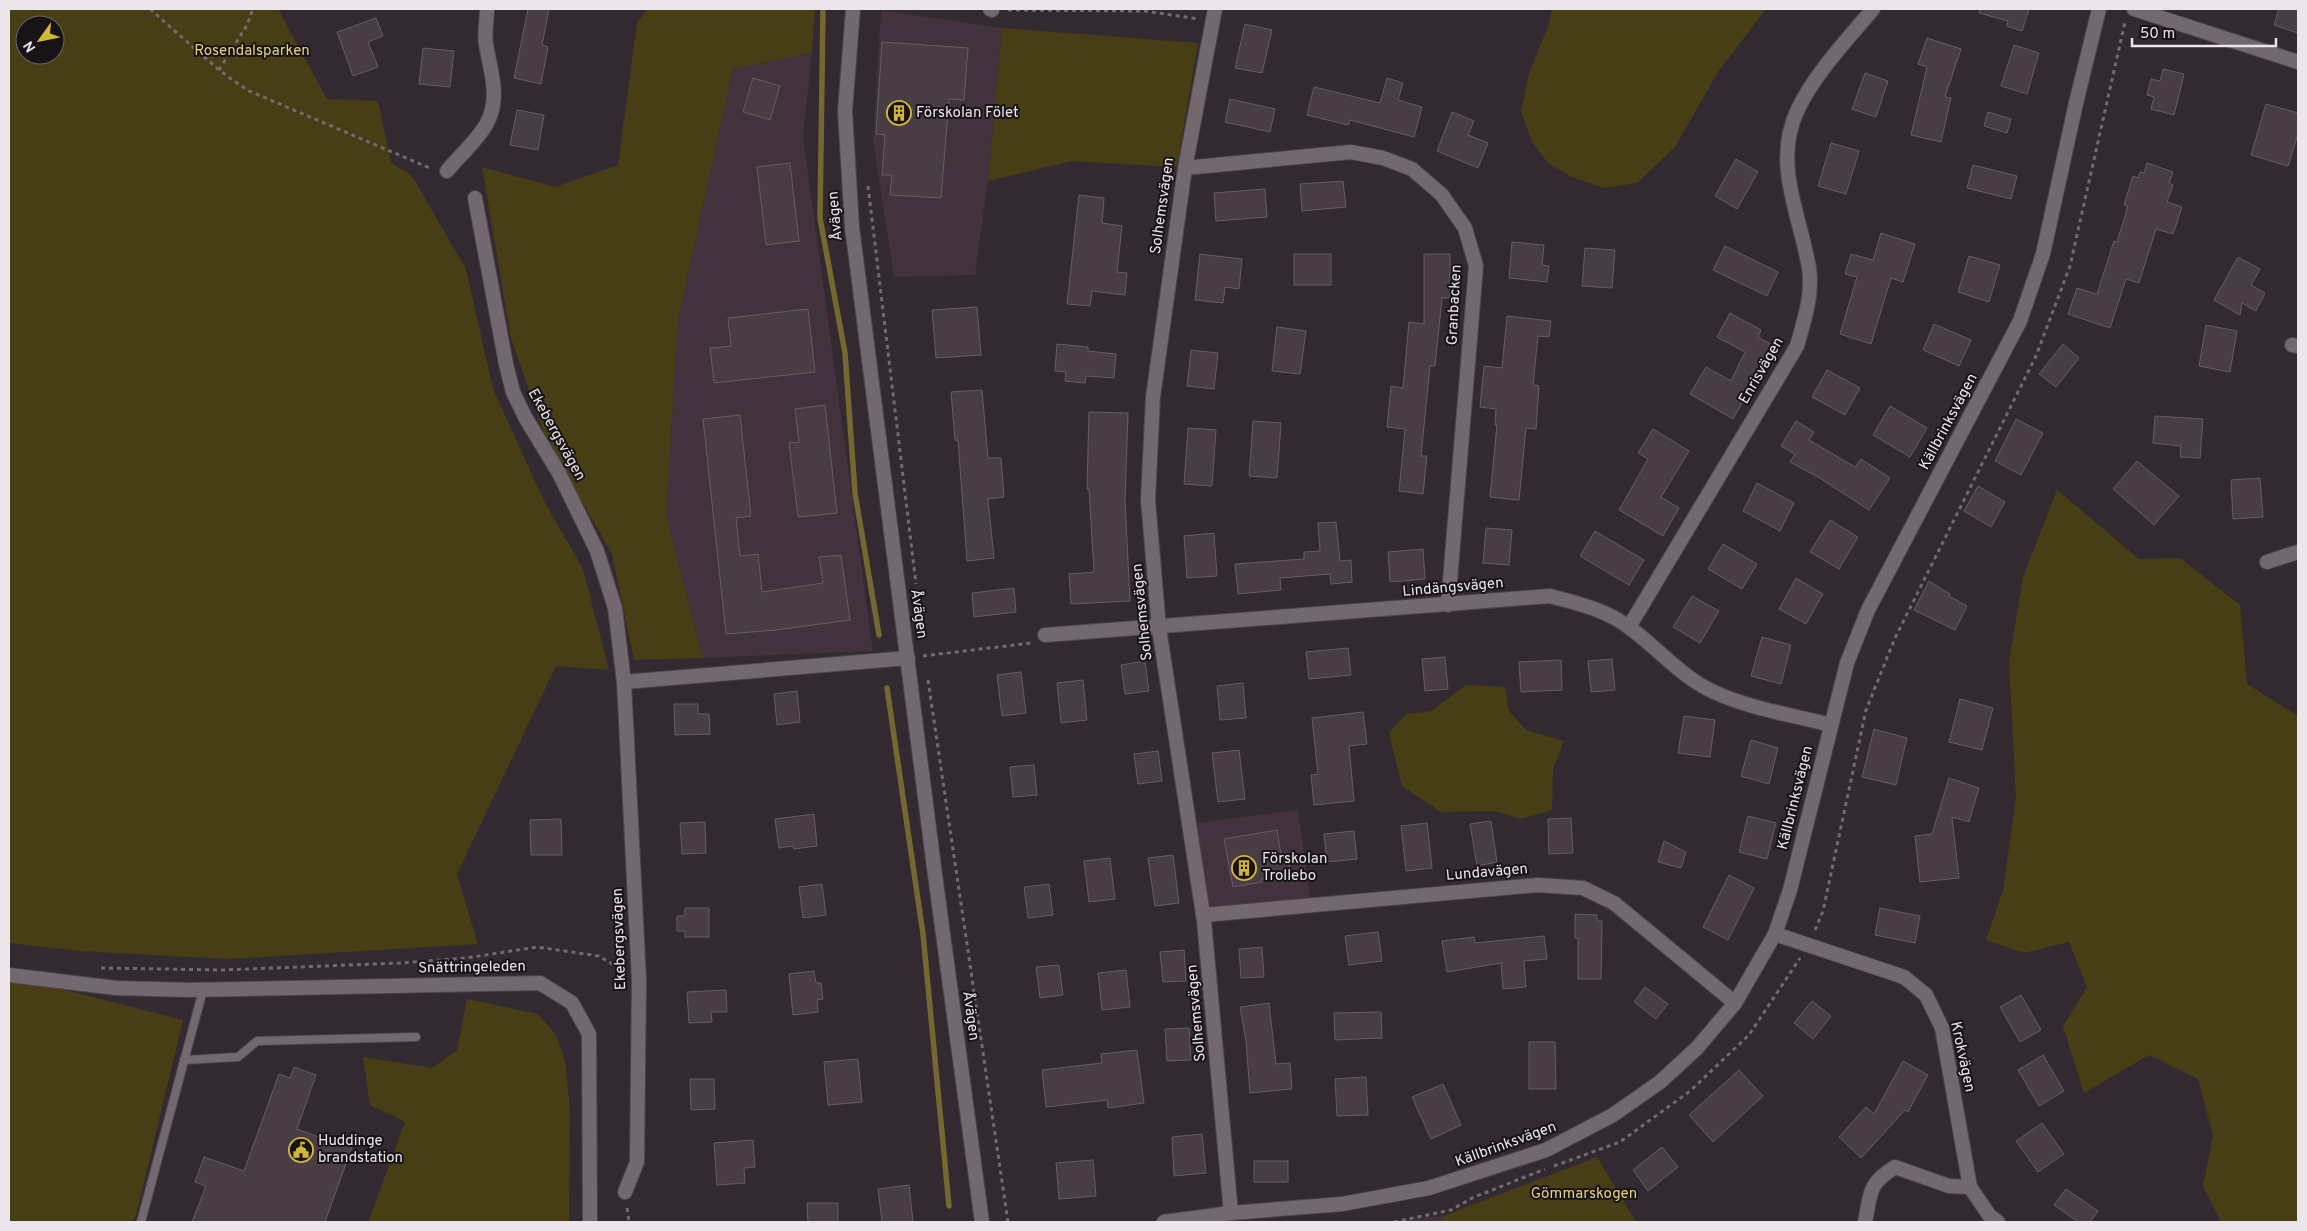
<svg xmlns="http://www.w3.org/2000/svg" width="2307" height="1231" font-family="Overpass,sans-serif">
	<style>
		.built { fill: #41323d }
		.green { fill: #473e16; fill-rule: evenodd }
		.lines { fill: none; stroke-linecap: round; stroke-linejoin: round }
		.stream { stroke: #746830; stroke-width: 5.5 }
		.building { fill: #483d45; stroke: #675c64 }
		.service-casing { stroke: #4c454a; stroke-width: 10 }
		.minor-casing { stroke: #4c454a; stroke-width: 16 }
		.tertiary-casing { stroke: #4c454a; stroke-width: 16 }
		.path { stroke: #736a70; stroke-width: 3; stroke-dasharray: 4 4; stroke-linecap: butt }
		.service { stroke: #736870; stroke-width: 8 }
		.minor { stroke: #736870; stroke-width: 14 }
		.tertiary { stroke: #736870; stroke-width: 14 }
		.labels { text-anchor: middle; dominant-baseline: central; stroke-width: 4; stroke-linejoin: round; paint-order: stroke }
		.park-label { font-size: 15px; fill: #e6d27e; stroke: #181316 }
		.poi-label { font-size: 15px; fill: #ece6ea; stroke: #181316; text-anchor: start }
		.street-label { font-size: 15px; fill: #ece6ea; stroke: #181316 }
	</style>
	<rect width="100%" height="100%" fill="#332930"/>
	<g class="built">
		<polygon points="881,10 1002,28 988,181 975,275 894,277 873,141"/>
		<polygon points="812,53 803,136 873,651 703,658 666,515 678,319 733,69"/>
		<polygon points="1298,810 1311,905 1209,915 1197,823"/>
		<polygon points="1443,1216 1442,1222 1381,1222"/>
	</g>
	<g class="green">
		<path d="M9,9H278L327,99L378,101L391,163L412,176L466,269L493,389L544,501L583,569L609,670L556,666L457,874L478,944L228,959L80,951L9,943ZM25,25H55V55H25Z"/>
		<polygon points="647,9 815,9 812,53 733,69 678,319 666,515 703,658 634,660 612,554 546,439 511,338 482,167 555,187 618,165 637,23"/>
		<polygon points="1552,9 1766,9 1718,72 1675,147 1637,183 1604,188 1572,177 1548,163 1532,142 1521,111 1529,73 1549,24"/>
		<polygon points="1002,28 1198,43 1177,167 1072,161 988,181"/>
		<polygon points="2057,490 2139,559 2180,558 2240,605 2247,684 2298,716 2298,1222 2221,1222 2203,1186 2213,1135 2198,1079 2149,1055 2084,1093 2063,1026 2087,987 2069,942 2024,953 1986,940 2003,890 2016,797 2009,661 2023,577"/>
		<polygon points="1466,685 1505,687 1509,711 1526,730 1564,741 1553,769 1552,810 1521,819 1494,811 1441,812 1402,786 1389,733 1406,714 1431,711"/>
		<polygon points="9,983 46,985 183,1020 136,1216 131,1222 9,1222"/>
		<polygon points="467,999 538,1014 556,1035 565,1060 570,1110 569,1222 368,1222 405,1122 370,1105 363,1057 432,1068 457,1050"/>
		<polygon points="1597,1157 1636,1222 1442,1222 1443,1216"/>
	</g>
	<g class="lines">
		<g class="stream">
			<polyline points="823,9 820,218 845,353 855,493 879,635"/>
			<polyline points="887,688 923,934 949,1206"/>
		</g>
	</g>
	<g class="building">
		<polygon points="528,9 549,9 542,45 548,47 541,84 514,78"/>
		<polygon points="1980,9 2029,9 2022,31 2007,26 2008,21 1979,13"/>
		<polygon points="2279,9 2298,9 2298,33 2274,25"/>
		<polygon points="376,18 383,36 368,42 378,67 353,76 337,32"/>
		<polygon points="1245,24 1272,30 1262,73 1235,68"/>
		<polygon points="1927,38 1961,49 1945,97 1951,98 1941,142 1911,135 1927,67 1918,64"/>
		<polygon points="882,42 968,48 964,100 949,99 941,198 890,195 892,175 882,175 885,135 876,134"/>
		<polygon points="2014,45 2039,53 2027,94 2001,86"/>
		<polygon points="423,48 454,51 450,87 419,84"/>
		<polygon points="2163,69 2184,74 2174,115 2151,109 2154,97 2147,95 2151,79 2160,81"/>
		<polygon points="1865,73 1888,81 1876,117 1852,109"/>
		<polygon points="753,78 780,86 770,120 743,112"/>
		<polygon points="1387,78 1403,83 1398,100 1422,107 1414,137 1350,120 1348,125 1307,115 1314,87 1380,103"/>
		<polygon points="1230,99 1275,109 1270,132 1225,122"/>
		<polygon points="2266,104 2298,113 2298,134 2288,166 2251,155"/>
		<polygon points="517,110 544,115 538,150 510,145"/>
		<polygon points="1452,112 1474,121 1468,135 1488,143 1478,168 1437,151"/>
		<polygon points="1988,112 2011,119 2007,133 1984,126"/>
		<polygon points="1831,143 1859,151 1846,194 1818,186"/>
		<polygon points="1736,159 1758,172 1737,209 1715,196"/>
		<polygon points="790,163 799,241 766,245 757,167"/>
		<polygon points="2147,163 2173,172 2169,183 2173,185 2167,202 2182,207 2173,234 2156,229 2139,283 2126,279 2110,328 2068,314 2077,288 2097,294 2114,241 2117,242 2128,206 2124,205 2133,176 2138,178 2140,172 2144,173"/>
		<polygon points="1973,165 2017,176 2011,199 1967,188"/>
		<polygon points="1343,181 1346,207 1302,211 1300,184"/>
		<polygon points="1265,189 1267,217 1216,221 1214,193"/>
		<polygon points="1079,195 1104,198 1102,223 1122,226 1117,272 1127,273 1125,295 1092,291 1090,306 1067,304"/>
		<polygon points="1881,233 1915,244 1903,282 1891,278 1871,344 1840,334 1857,277 1845,274 1851,254 1873,260"/>
		<polygon points="1512,242 1544,245 1542,265 1549,266 1547,282 1509,278"/>
		<polygon points="1725,246 1778,272 1767,296 1713,270"/>
		<polygon points="1585,248 1615,250 1612,288 1582,286"/>
		<polygon points="1200,254 1242,259 1239,289 1225,287 1223,303 1195,300"/>
		<rect x="1294" y="254" width="37" height="31"/>
		<polygon points="1424,254 1450,254 1450,298 1442,298 1435,366 1430,366 1421,456 1427,456 1423,494 1399,491 1405,429 1387,427 1391,386 1403,388 1409,322 1424,324"/>
		<polygon points="1969,256 2000,265 1989,302 1958,292"/>
		<polygon points="2238,257 2260,269 2251,285 2265,293 2256,311 2242,303 2240,315 2214,300"/>
		<polygon points="977,307 981,355 936,358 932,310"/>
		<polygon points="808,309 815,372 714,383 710,348 731,346 728,318"/>
		<polygon points="1730,313 1761,330 1758,337 1776,347 1763,371 1761,369 1733,419 1690,394 1706,367 1731,381 1745,352 1717,337"/>
		<polygon points="1507,316 1551,321 1549,337 1538,336 1533,385 1539,386 1536,429 1526,428 1519,500 1490,497 1497,425 1495,425 1496,409 1480,407 1484,366 1502,368"/>
		<polygon points="1934,324 1971,340 1959,366 1923,350"/>
		<polygon points="2206,325 2237,331 2230,372 2199,366"/>
		<polygon points="1277,327 1306,331 1300,374 1272,371"/>
		<polygon points="1057,344 1088,347 1088,351 1116,354 1114,378 1086,376 1085,383 1065,381 1066,372 1055,371"/>
		<polygon points="2063,344 2079,358 2056,387 2039,374"/>
		<polygon points="1191,350 1218,353 1214,389 1187,386"/>
		<polygon points="1827,370 1860,388 1845,415 1812,397"/>
		<polygon points="982,390 988,458 1001,458 1004,497 988,499 994,558 967,561 958,440 955,440 951,392"/>
		<polygon points="825,405 837,513 798,517 789,443 799,442 795,409"/>
		<polygon points="1890,406 1927,428 1910,457 1873,435"/>
		<polygon points="1089,412 1128,413 1125,500 1130,601 1071,604 1069,574 1094,572 1089,489 1087,489"/>
		<polygon points="740,415 751,516 736,518 740,556 758,554 762,592 823,583 819,557 841,555 850,620 776,630 726,634 703,419"/>
		<polygon points="2155,416 2203,419 2200,458 2180,457 2181,446 2153,443"/>
		<polygon points="2016,419 2043,433 2021,475 1995,461"/>
		<polygon points="1253,421 1281,423 1277,478 1249,476"/>
		<polygon points="1796,421 1814,432 1809,440 1855,467 1861,459 1890,478 1869,510 1818,477 1790,462 1795,454 1781,446"/>
		<polygon points="1188,428 1216,430 1212,486 1184,484"/>
		<polygon points="1653,429 1689,451 1661,497 1679,508 1663,536 1619,510 1648,459 1638,453"/>
		<polygon points="2137,461 2179,496 2154,525 2113,489"/>
		<polygon points="2260,478 2263,517 2233,519 2231,480"/>
		<polygon points="1757,483 1794,503 1780,531 1743,511"/>
		<polygon points="1978,486 2005,502 1991,527 1964,511"/>
		<polygon points="1830,520 1858,537 1839,569 1810,552"/>
		<polygon points="1336,522 1340,561 1351,560 1352,582 1331,584 1330,574 1280,578 1281,590 1238,594 1235,564 1304,559 1304,552 1320,551 1318,523"/>
		<polygon points="1486,528 1512,530 1509,565 1483,563"/>
		<polygon points="1595,531 1644,560 1629,585 1580,556"/>
		<polygon points="1214,533 1217,576 1187,578 1184,536"/>
		<polygon points="1723,544 1757,564 1742,589 1708,569"/>
		<polygon points="1423,549 1425,579 1390,582 1388,552"/>
		<polygon points="1796,578 1823,594 1806,624 1779,609"/>
		<polygon points="1929,581 1950,594 1949,596 1967,606 1955,630 1914,610"/>
		<polygon points="1014,588 1016,612 974,617 972,593"/>
		<polygon points="1692,596 1719,611 1700,643 1673,627"/>
		<polygon points="1762,637 1791,645 1781,684 1751,676"/>
		<polygon points="1348,648 1351,675 1309,679 1306,652"/>
		<polygon points="1445,657 1448,689 1425,691 1422,659"/>
		<polygon points="1612,659 1615,690 1591,692 1588,661"/>
		<polygon points="1561,660 1562,690 1521,692 1519,662"/>
		<polygon points="1145,661 1149,691 1125,694 1121,665"/>
		<polygon points="1021,672 1026,713 1002,716 997,675"/>
		<polygon points="1083,680 1087,720 1061,723 1057,683"/>
		<polygon points="1243,683 1246,718 1220,720 1217,686"/>
		<polygon points="797,691 800,722 777,725 774,694"/>
		<polygon points="1960,699 1993,708 1982,750 1949,742"/>
		<polygon points="674,704 698,704 698,714 709,714 710,734 675,735"/>
		<polygon points="1363,712 1367,744 1349,746 1354,801 1314,805 1311,775 1318,774 1312,718"/>
		<polygon points="1684,716 1715,720 1710,757 1678,753"/>
		<polygon points="1874,729 1907,738 1896,785 1862,777"/>
		<polygon points="1751,740 1778,748 1769,784 1741,776"/>
		<polygon points="1239,750 1245,799 1218,802 1212,753"/>
		<polygon points="1158,751 1162,781 1138,784 1134,754"/>
		<polygon points="1034,765 1037,795 1013,797 1010,767"/>
		<polygon points="1949,778 1979,788 1969,822 1952,817 1959,878 1920,882 1915,836 1932,834"/>
		<polygon points="814,814 817,846 794,849 793,846 779,848 775,819"/>
		<polygon points="1748,816 1776,823 1767,859 1739,852"/>
		<polygon points="1571,818 1573,853 1549,854 1548,819"/>
		<polygon points="561,819 562,855 531,855 530,820"/>
		<polygon points="1491,821 1497,862 1477,866 1470,824"/>
		<polygon points="705,822 706,853 682,854 680,823"/>
		<polygon points="1427,823 1432,868 1406,871 1401,826"/>
		<polygon points="1277,830 1281,854 1287,854 1291,876 1261,879 1262,882 1233,887 1224,839"/>
		<polygon points="1354,831 1357,859 1327,862 1324,834"/>
		<polygon points="1664,841 1686,852 1681,868 1658,862"/>
		<polygon points="1173,855 1179,903 1155,906 1148,858"/>
		<polygon points="1110,858 1115,899 1089,902 1084,861"/>
		<polygon points="1729,875 1754,888 1728,940 1703,927"/>
		<polygon points="822,884 826,915 803,918 799,887"/>
		<polygon points="1049,884 1053,915 1028,918 1024,887"/>
		<polygon points="685,908 709,908 709,937 685,937 685,931 677,931 677,916 685,916"/>
		<polygon points="1880,908 1920,916 1915,943 1875,935"/>
		<polygon points="1575,914 1597,915 1597,921 1602,921 1601,979 1578,979 1578,938 1575,938"/>
		<polygon points="1378,932 1382,961 1349,965 1345,936"/>
		<polygon points="1544,936 1547,959 1524,961 1526,987 1503,989 1501,963 1447,972 1442,941 1474,937 1475,943"/>
		<polygon points="1262,947 1264,977 1241,978 1239,949"/>
		<polygon points="1184,950 1186,981 1163,982 1160,952"/>
		<polygon points="1059,965 1063,995 1040,998 1036,967"/>
		<polygon points="1126,970 1130,1007 1102,1010 1098,973"/>
		<polygon points="814,971 816,983 821,983 823,999 817,1000 818,1012 793,1015 789,974"/>
		<polygon points="1645,987 1668,1004 1656,1019 1634,1002"/>
		<polygon points="726,990 727,1012 711,1012 712,1022 689,1023 687,992"/>
		<polygon points="2021,995 2041,1030 2020,1042 2000,1007"/>
		<polygon points="1812,1001 1831,1016 1813,1039 1794,1023"/>
		<polygon points="1269,1003 1276,1064 1290,1063 1292,1089 1250,1093 1246,1041 1240,1007"/>
		<polygon points="1381,1012 1382,1038 1335,1040 1334,1013"/>
		<polygon points="1189,1028 1191,1060 1167,1061 1165,1029"/>
		<polygon points="1529,1042 1555,1042 1556,1089 1529,1089"/>
		<polygon points="1137,1050 1144,1103 1108,1108 1107,1100 1046,1107 1042,1070 1102,1063 1101,1054"/>
		<polygon points="2043,1055 2064,1091 2039,1106 2018,1070"/>
		<polygon points="858,1059 862,1102 828,1105 824,1062"/>
		<polygon points="1903,1061 1928,1075 1908,1112 1905,1110 1861,1158 1839,1137 1866,1107 1874,1114"/>
		<polygon points="294,1067 316,1075 297,1129 324,1139 326,1134 353,1144 325,1222 192,1222 206,1186 195,1182 204,1157 244,1171 279,1074 290,1078"/>
		<polygon points="1739,1070 1763,1096 1713,1142 1689,1115"/>
		<polygon points="1366,1077 1368,1115 1337,1116 1335,1079"/>
		<polygon points="690,1079 714,1079 715,1109 691,1110"/>
		<polygon points="1443,1084 1461,1125 1431,1139 1412,1097"/>
		<polygon points="2042,1123 2064,1154 2038,1172 2016,1141"/>
		<polygon points="1202,1134 1206,1173 1174,1176 1172,1137"/>
		<polygon points="753,1140 755,1167 744,1168 745,1183 717,1185 714,1143"/>
		<polygon points="1662,1147 1678,1167 1648,1191 1633,1170"/>
		<polygon points="1093,1160 1096,1196 1059,1199 1056,1163"/>
		<rect x="1254" y="1161" width="34" height="21"/>
		<polygon points="909,1185 913,1222 882,1222 878,1189"/>
		<polygon points="2066,1189 2098,1211 2090,1222 2078,1222 2054,1205"/>
		<polygon points="807,1203 838,1203 838,1222 808,1222"/>
	</g>
	<g class="lines">
		<defs>
			<g id="service">
				<polyline points="184,1060 238,1057 257,1041 416,1037"/>
				<polyline points="141,1222 203,990"/>
			</g>
			<g id="minor">
				<polyline points="990,9 992,10"/>
				<polyline points="1215,9 1185,168 1153,397 1148,500 1159,628 1204,921 1231,1213"/>
				<polyline points="2134,9 2298,62"/>
				<polyline points="1185,168 1351,152 1383,158 1412,169 1442,195 1465,228 1476,266 1448,605"/>
				<path d="M447,171C459,156 478,140 487,123C501,96 490,71 486,44C484,33 487,20 487,9"/>
				<polyline points="475,198 506,364 513,392 525,417 559,473 597,551 615,608 624,682"/>
				<polyline points="2292,345 2298,346"/>
				<polyline points="2267,562 2298,552"/>
				<path d="M1629,627L1797,346C1804,321 1813,295 1809,268C1800,214 1772,163 1798,109C1816,72 1847,40 1873,9"/>
				<path d="M1045,635L1550,596C1577,603 1607,610 1630,628C1659,649 1681,677 1714,692C1751,709 1793,715 1831,725"/>
				<polyline points="1204,915 1538,885 1583,888 1614,903 1735,1003"/>
				<polyline points="1775,934 1904,977 1926,995 1942,1028 1970,1187 1989,1215 1998,1222"/>
				<polyline points="625,1192 637,1162 639,980 624,682 908,658"/>
				<path d="M1865,1222C1871,1192 1868,1184 1895,1167L1949,1186L1970,1187"/>
			</g>
			<g id="tertiary">
				<polyline points="853,9 845,111 852,227 935,875 982,1222"/>
				<polyline points="9,975 116,988 189,990 540,983 572,1003 589,1034 590,1222"/>
				<polyline points="1164,1222 1231,1213 1342,1204 1429,1188 1546,1150 1613,1115 1660,1082 1697,1048 1735,1003 1775,934 1790,890 1847,663 1868,610 2020,321 2043,254 2076,103 2099,9"/>
			</g>
		</defs>
		<use href="#service" class="service-casing"/>
		<use href="#minor" class="minor-casing"/>
		<use href="#tertiary" class="tertiary-casing"/>
		<g class="path">
			<polyline points="150,9 219,70 247,90 432,169"/>
			<polyline points="1008,10 1144,11 1199,19"/>
			<polyline points="219,70 247,25 253,9"/>
			<polyline points="868,186 916,584"/>
			<polyline points="923,656 1031,643"/>
			<polyline points="928,680 1008,1222"/>
			<polyline points="1815,930 1823,911 1866,710 1895,638 2036,356 2070,266 2125,22"/>
			<polyline points="101,968 223,970 400,963 466,958 537,947 599,956 622,970"/>
			<polyline points="1554,1166 1620,1142 1690,1091 1749,1035 1800,958"/>
			<polyline points="627,1208 629,1222"/>
			<polyline points="1394,1222 1451,1210 1472,1198 1545,1169"/>
		</g>
		<use href="#service" class="service"/>
		<use href="#minor" class="minor"/>
		<use href="#tertiary" class="tertiary"/>
	</g>
	<defs>
		<symbol id="building-ring" viewBox="-11 -11 22 22"><circle r="9.5" fill="#181316" stroke="#d2b736" stroke-width="1.5"/><path d="M-4-6H4V6H1V3H-1V6H-4ZM-2.5-4.3h1.7v1.8h-1.7ZM.8-4.3h1.7v1.8H.8ZM-2.5-1h1.7V.8h-1.7ZM.8-1h1.7V.8H.8Z" fill="#d2b736"/></symbol>
		<symbol id="civic-ring" viewBox="-11 -11 22 22"><circle r="9.5" fill="#181316" stroke="#d2b736" stroke-width="1.5"/><path d="M-.6-6.5H3V-4.5H.6V-3L4-1V1h2V6H-6V1h2V-1L-.6-3ZM-1.2 2.5V6h2.4V2.5Z" fill="#d2b736"/></symbol>
	</defs>
	<g fill-rule="evenodd">
		<use href="#building-ring" x="885" y="99" width="28" height="28"/>
		<use href="#building-ring" x="1230" y="854" width="28" height="28"/>
		<use href="#civic-ring" x="287" y="1136" width="28" height="28"/>
	</g>
	<g class="labels">
		<g class="park-label">
			<text x="252" y="51">Rosendalsparken</text>
			<text x="1584" y="1194">Gömmarskogen</text>
		</g>
		<g class="poi-label">
			<text x="916" y="113">Förskolan Fölet</text>
			<text x="1262" y="859">Förskolan<tspan x="1262" dy="17">Trollebo</tspan></text>
			<text x="318" y="1141">Huddinge<tspan x="318" dy="17">brandstation</tspan></text>
		</g>
		<g class="street-label">
			<text transform="translate(1163 206) rotate(-82)">Solhemsvägen</text>
			<text transform="translate(836 216) rotate(-95)">Åvägen</text>
			<text transform="translate(1455 305) rotate(-87)">Granbacken</text>
			<text transform="translate(1762 371) rotate(-60)">Enrisvägen</text>
			<text transform="translate(1949 422) rotate(-62)">Källbrinksvägen</text>
			<text transform="translate(556 435) rotate(61)">Ekebergsvägen</text>
			<text transform="translate(1453 588) rotate(-5)">Lindängsvägen</text>
			<text transform="translate(1143 612) rotate(-96)">Solhemsvägen</text>
			<text transform="translate(918 614) rotate(82)">Åvägen</text>
			<text transform="translate(1796 798) rotate(-76)">Källbrinksvägen</text>
			<text transform="translate(1487 873) rotate(-5)">Lundavägen</text>
			<text transform="translate(620 939) rotate(-92)">Ekebergsvägen</text>
			<text transform="translate(472 968) rotate(-1)">Snättringeleden</text>
			<text transform="translate(1197 1013) rotate(-95)">Solhemsvägen</text>
			<text transform="translate(970 1016) rotate(82)">Åvägen</text>
			<text transform="translate(1962 1057) rotate(78)">Krokvägen</text>
			<text transform="translate(1506 1145) rotate(-20)">Källbrinksvägen</text>
		</g>
	</g>
	<rect width="2307" height="1231" fill="none" stroke="#ece6ea" stroke-width="20"/>
	<g transform="translate(40 40) rotate(237)"><circle r="24" fill="#181316" stroke="#6d676b"/>
	<path d="M0-4L9 19L0 12L-9 19Z" fill="#d2b736"/>
	<text y="-8" font-size="14" font-weight="bold" text-anchor="middle" fill="#ece6ea">N</text>
	</g>
	<path d="M2132 38v8h144v-8" fill="none" stroke="#ece6ea" stroke-width="2.5"/>
	<text x="2140" y="38" font-size="15" fill="#ece6ea" stroke="#181316" stroke-width="4" paint-order="stroke">50 m</text>
</svg>
